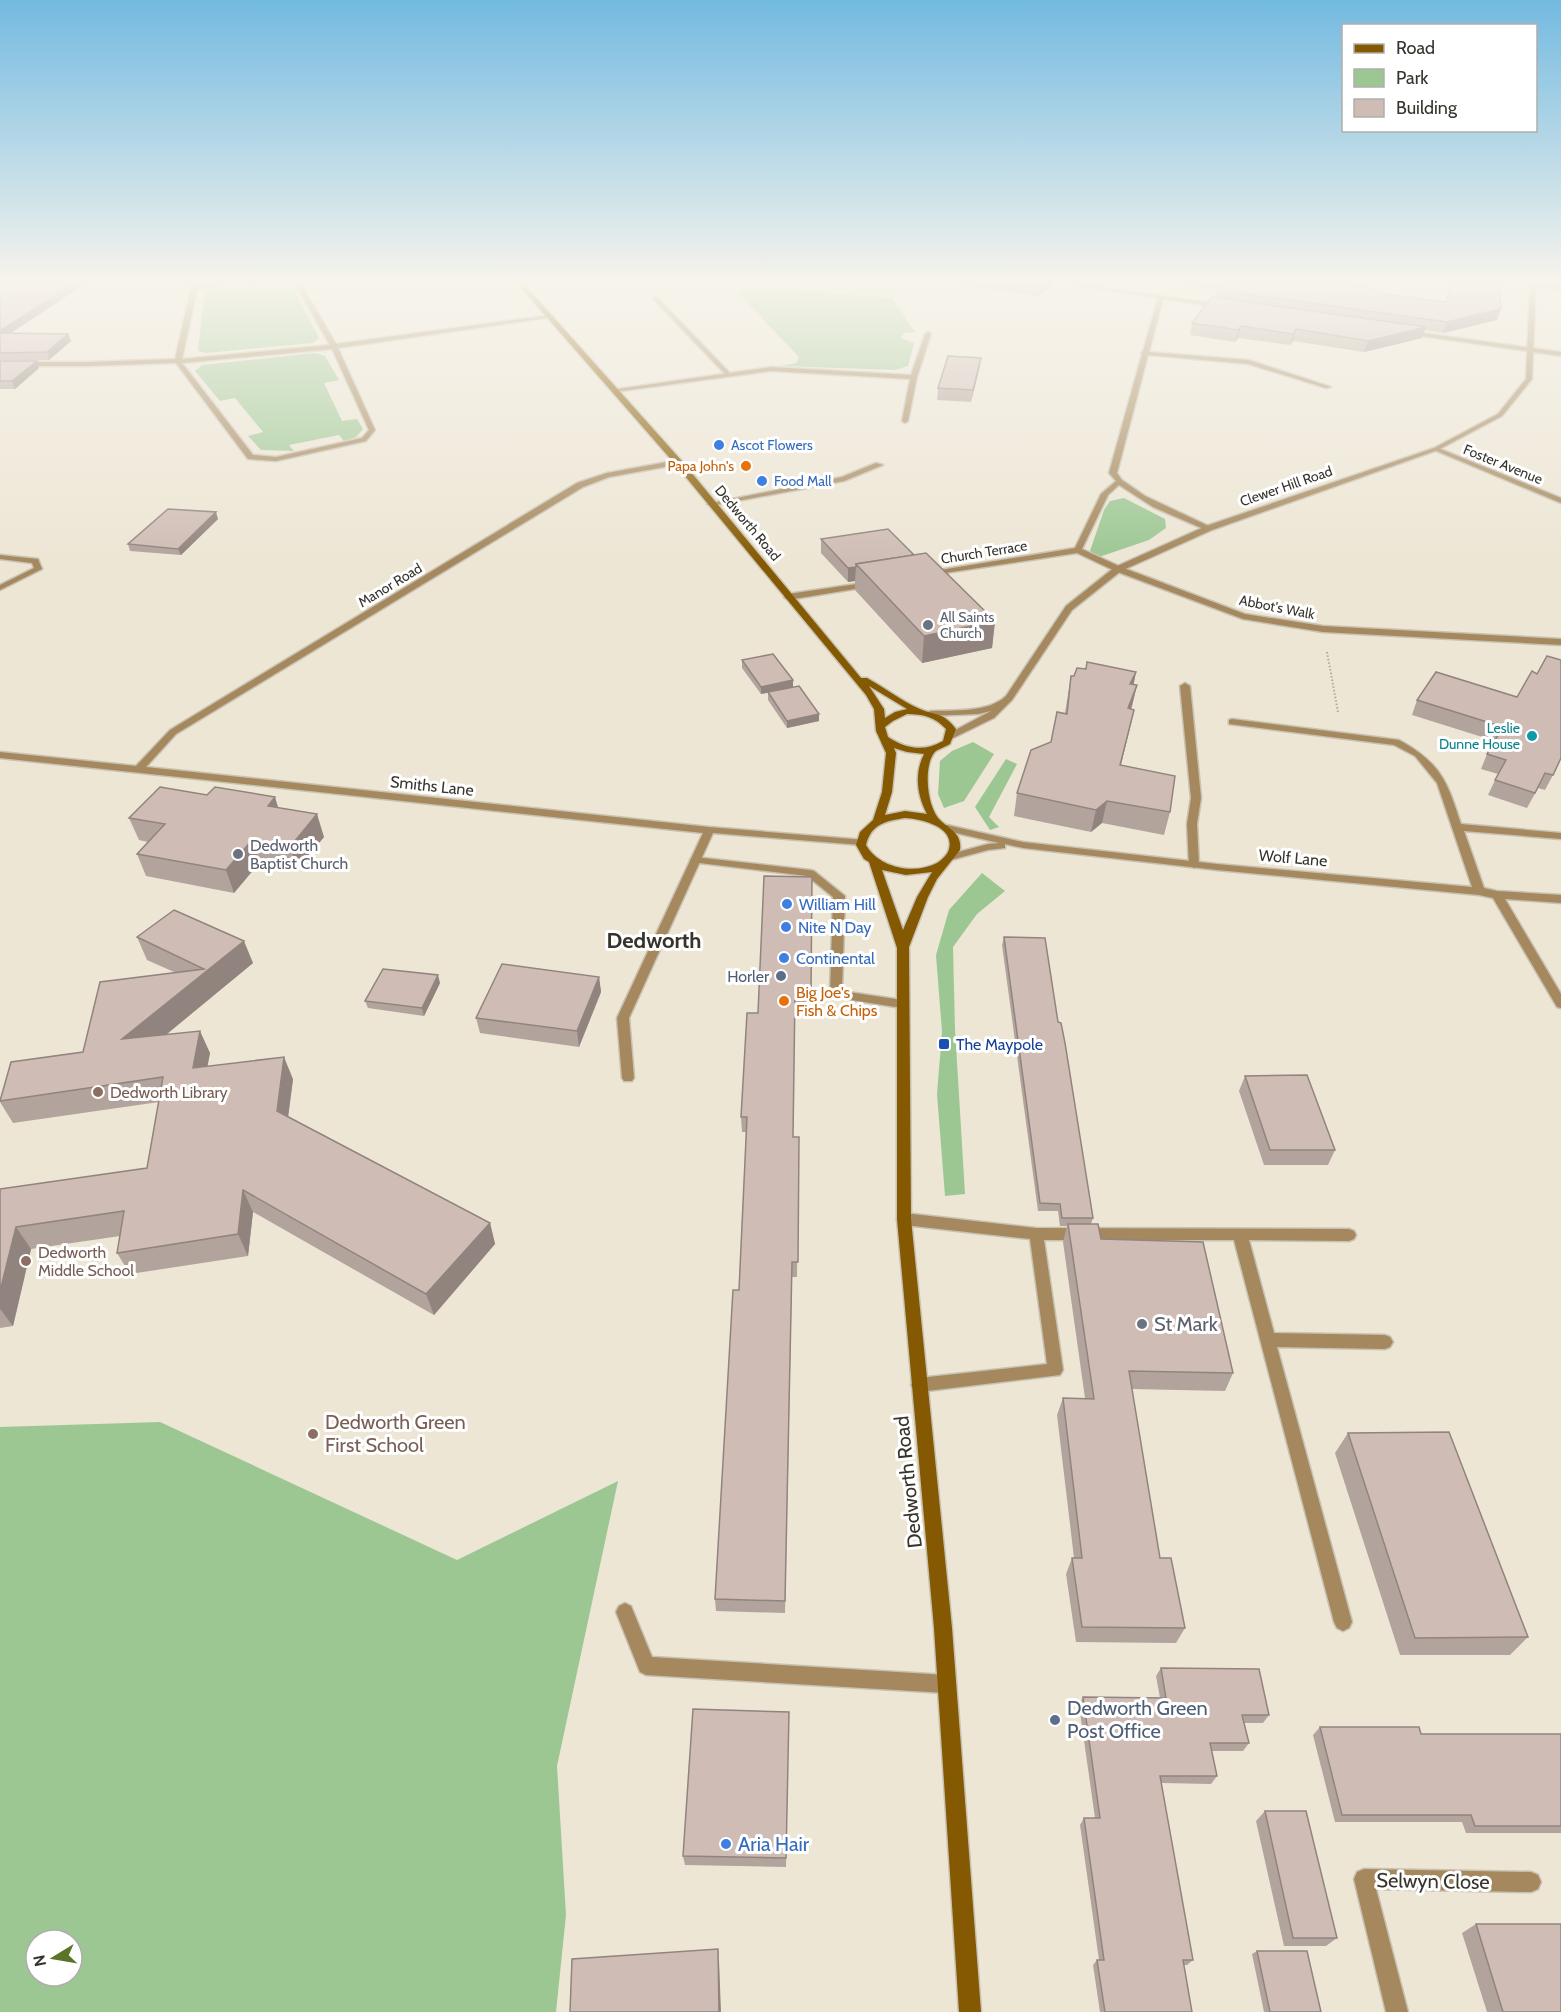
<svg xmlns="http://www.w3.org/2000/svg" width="1561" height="2012" font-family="Cabin,sans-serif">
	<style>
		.green { fill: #9cc793; fill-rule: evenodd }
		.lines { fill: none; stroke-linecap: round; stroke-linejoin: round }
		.service-casing { stroke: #c8c2b3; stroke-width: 3 }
		.minor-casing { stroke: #c8c2b3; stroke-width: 3 }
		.tertiary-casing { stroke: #c8c2b3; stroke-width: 3 }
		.secondary-casing { stroke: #c8c2b3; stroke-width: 3 }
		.path { stroke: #aea99b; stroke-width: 2; stroke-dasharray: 1.5 2; stroke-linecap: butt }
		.service { fill: #a5885d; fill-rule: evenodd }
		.minor { fill: #a5885d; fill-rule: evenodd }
		.tertiary { fill: #a5885d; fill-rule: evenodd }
		.secondary { fill: #845901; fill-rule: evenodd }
		.wall { fill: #b2a39c }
		.shaded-wall { fill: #91847f }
		.building { fill: #cfbdb5; stroke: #91847f; stroke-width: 1.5 }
		.shop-dot { fill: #3f7fe0; stroke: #fff; stroke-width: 2 }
		.food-dot { fill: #e8710a; stroke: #fff; stroke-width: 2 }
		.worship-dot { fill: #6b7280; stroke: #fff; stroke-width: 2 }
		.culture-dot { fill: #0f9aa8; stroke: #fff; stroke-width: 2 }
		.service-dot { fill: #5c6f8a; stroke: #fff; stroke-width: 2 }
		.transit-dot { fill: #1a4fb4; stroke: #fff; stroke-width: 2 }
		.education-dot { fill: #8d6e63; stroke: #fff; stroke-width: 2 }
		.labels { text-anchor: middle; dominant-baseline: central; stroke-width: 6; stroke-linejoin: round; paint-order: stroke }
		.far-shop-label { font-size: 14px; fill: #366cbe; stroke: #fff; text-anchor: start }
		.far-street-label { font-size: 14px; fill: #36342d; stroke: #fff }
		.far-food-label { font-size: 14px; fill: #c56008; stroke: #fff; text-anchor: end }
		.far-worship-label { font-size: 14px; fill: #5b616d; stroke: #fff; text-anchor: start }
		.far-culture-label { font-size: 14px; fill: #0d838f; stroke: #fff; text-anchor: end }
		.street-label { font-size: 16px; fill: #36342d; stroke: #fff }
		.worship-label { font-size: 16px; fill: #5b616d; stroke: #fff; text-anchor: start }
		.shop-label { font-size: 16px; fill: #366cbe; stroke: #fff; text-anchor: start }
		.service-label { font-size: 16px; fill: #4e5e75; stroke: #fff; text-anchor: end }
		.food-label { font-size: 16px; fill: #c56008; stroke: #fff; text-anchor: start }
		.transit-label { font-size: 16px; fill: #164399; stroke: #fff; text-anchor: start }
		.education-label { font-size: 16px; fill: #785e54; stroke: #fff; text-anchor: start }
		.near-worship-label { font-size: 20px; fill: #5b616d; stroke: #fff; text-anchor: start }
		.near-education-label { font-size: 20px; fill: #785e54; stroke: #fff; text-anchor: start }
		.near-street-label { font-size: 20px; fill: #36342d; stroke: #fff }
		.near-service-label { font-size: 20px; fill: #4e5e75; stroke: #fff; text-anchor: start }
		.near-shop-label { font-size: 20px; fill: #366cbe; stroke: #fff; text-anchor: start }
		.district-label { font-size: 22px; font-weight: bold; fill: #36342d; stroke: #fff }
	</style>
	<rect width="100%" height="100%" fill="#ede6d5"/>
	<g class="green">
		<polygon points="260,282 289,282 319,338 313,343 206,353 198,351 205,290 217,286"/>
		<polygon points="744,286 892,298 915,332 903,333 901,338 914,343 908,366 895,370 781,366 796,363 799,357 739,294 740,289 743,289"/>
		<polygon points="315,353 325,356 339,380 324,383 342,421 357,419 363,429 356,437 344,441 339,435 289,445 294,451 261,450 248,436 263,432 235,398 220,401 195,371 202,365"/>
		<polygon points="1124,498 1165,519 1166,528 1149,540 1099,557 1090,551 1104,510 1110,501"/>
		<polygon points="973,742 994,754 964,801 944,808 938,794 940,761 952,751"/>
		<polygon points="1006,759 1017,764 989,817 999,827 990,830 975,807"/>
		<polygon points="982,873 1005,891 977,914 953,947 955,1029 965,1194 945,1196 937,1094 942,1032 936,955 949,910"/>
		<path d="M160,1422L457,1560L618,1481L557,1766L566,1915L556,2012H0V1427ZM36,1940H72V1976H36Z"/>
	</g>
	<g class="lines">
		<defs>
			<g id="service">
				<polygon points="653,297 657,297 729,372 729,374 725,374 653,299"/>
				<polygon points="876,463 883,465 844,481 711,506 707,504 842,477"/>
				<polygon points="1185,683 1190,686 1201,798 1197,824 1199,865 1194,868 1189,865 1187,824 1191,798 1180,686"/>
				<polygon points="695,857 810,870 814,871 845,896 842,991 902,1000 906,1001 908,1004 906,1007 902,1008 832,997 830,994 833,897 807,876 691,862 690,860"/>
				<polygon points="904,1213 1036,1228 1349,1229 1354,1231 1356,1235 1354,1239 1349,1241 1249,1240 1274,1333 1385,1335 1390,1337 1393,1342 1390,1347 1385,1349 1277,1347 1352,1622 1349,1628 1343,1631 1337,1628 1334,1622 1234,1240 1044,1240 1063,1370 1060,1375 919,1392 914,1390 911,1385 914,1380 919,1378 1047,1364 1030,1239 904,1225 899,1223 897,1219 899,1215"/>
				<polygon points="625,1603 631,1606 652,1657 946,1675 952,1678 955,1684 952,1690 946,1693 646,1675 640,1672 616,1612 619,1606"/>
			</g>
			<g id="minor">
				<path d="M178,282C187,281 196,285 203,285C212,285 220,281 229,282L197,290L182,359L330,345L294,282H300L336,344L551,315L554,317L338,348L375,430L366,441L276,461L248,459L176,363L88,366H0V362H88L175,359L191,289L196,287ZM332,349L369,430L362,438L276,457L253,455L182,363Z"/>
				<polygon points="1054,282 1066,282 1225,305 1223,308 1163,299 1149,352 1249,360 1331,387 1326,388 1248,364 1148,355 1117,473 1122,480 1145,496 1213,528 1206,530 1153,507 1119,485 1108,495 1082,549 1121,567 1245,614 1323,626 1561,639 1561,645 1323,632 1243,619 1115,571 1077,553 925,576 924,574 928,572 1075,548 1101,494 1116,481 1109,473 1142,354 1141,353 1143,351 1158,298"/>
				<polygon points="1534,284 1561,286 1561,290 1532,287"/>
				<polygon points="1409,331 1561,352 1561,356 1407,334"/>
				<polygon points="928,332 931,334 917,377 908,421 905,423 902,421 910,379 771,371 614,392 611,390 771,367 911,375 925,334"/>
				<polygon points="1434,448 1438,448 1561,498 1561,503 1434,450"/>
				<polygon points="678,460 682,462 681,464 609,477 583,487 176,734 146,767 709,827 865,840 866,842 861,845 713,833 629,1018 634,1078 632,1081 624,1081 622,1078 617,1018 703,833 0,758 0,752 136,766 170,730 577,483 607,473"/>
				<polygon points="0,555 38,559 42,569 0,590 0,585 34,568 32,563 0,559"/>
				<polygon points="870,582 874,584 873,586 788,600 784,597 788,594"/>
				<path d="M1232,719L1399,740C1441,763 1447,781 1461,824L1561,833V839L1464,831L1484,888L1497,891L1561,895V903L1505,899L1561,994V1008L1557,1007L1493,898L1479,895L1217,870L1023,848L1005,844V848L988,850L951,860L946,857L947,855L988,844L999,843L943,830L942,828L943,826L947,825L1023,842L1217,864L1472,887L1437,783L1415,756L1394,745L1229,724V720Z"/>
				<polygon points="1364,1869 1531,1872 1538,1875 1541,1882 1538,1889 1531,1892 1376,1889 1408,2012 1386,2012 1354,1879 1357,1872"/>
			</g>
			<path id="tertiary" d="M1530,282H1536L1532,379L1502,416L1438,450L1212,530L1121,571L1072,610L1012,700L994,718L951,739L946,736L948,734L991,711L978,714L928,716V712L931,711C954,710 988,713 1006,696L1066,606L1115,567L1206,526L1434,448L1498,414L1526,379Z"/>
			<path id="secondary" d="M516,282H522L681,460L861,678H867C884,687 903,702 920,709C937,716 943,712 956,729L950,744C946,747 937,749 934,753C923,768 927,809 941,821C951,830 962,834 960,850L937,879L928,897L909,947L911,1219L952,1628L981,2012H959L934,1628L897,1219V948L869,862L864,859L856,845L860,832L873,820L882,792L886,753L876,731L874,709L866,695L675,464ZM869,686L907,709L895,712L885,718L884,709ZM907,714C923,714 935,717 946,729L943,741C924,752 906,749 888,737L885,727L893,721ZM894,748L907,752L924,754C914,774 917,795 927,814L905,811L885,815L892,792L896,753ZM905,818C920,819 955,826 949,849C948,854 942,860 937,863C914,875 879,868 866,845C871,824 886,821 905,818ZM882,870L906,875L932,872L917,897L903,930Z"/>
		</defs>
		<use href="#service" class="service-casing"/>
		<use href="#minor" class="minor-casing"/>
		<use href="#tertiary" class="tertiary-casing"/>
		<use href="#secondary" class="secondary-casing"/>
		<polyline class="path" points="1327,652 1338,712"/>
		<use href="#service" class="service"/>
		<use href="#minor" class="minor"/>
		<use href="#tertiary" class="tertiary"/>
		<use href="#secondary" class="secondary"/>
	</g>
	<g class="wall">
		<polygon points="0,282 88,282 11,333 68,334 71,341 49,360 0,360"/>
		<polygon points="935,282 1054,282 1054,284 1038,296"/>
		<polygon points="1155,282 1355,282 1355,286 1379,293 1446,302 1452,282 1497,320 1443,333 1424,330 1422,338 1364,352 1293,341 1290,345 1238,338 1235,342 1190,335 1192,323 1215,297 1217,290"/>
		<polygon points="0,361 37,361 39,368 15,389 0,389"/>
		<polygon points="979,370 971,402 937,400 938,388"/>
		<polygon points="218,519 181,555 130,551 128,544"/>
		<polygon points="821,539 914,555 995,621 992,648 922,663 855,590 855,581 848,582 821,553"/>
		<polygon points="742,660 793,687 819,714 819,721 787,728 768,700 768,693 761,694 742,668"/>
		<polygon points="1086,669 1136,672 1133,684 1137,685 1131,709 1134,710 1121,765 1170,812 1164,835 1102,823 1091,832 1014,816 1017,793 1051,742 1065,713 1071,676 1074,676"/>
		<polygon points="1537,674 1553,775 1545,790 1538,788 1527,808 1488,795 1498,774 1481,769 1487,754 1495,741 1412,715 1417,700 1517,697"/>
		<polygon points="279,808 324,837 297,869 260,862 234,893 146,876 137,854 148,842 139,840 129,818"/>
		<polygon points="812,877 810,1008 795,1008 793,1137 799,1137 797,1277 792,1277 785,1613 716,1611 715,1599 739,1290 747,1132 742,1132 741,1117"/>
		<polygon points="137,937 253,963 167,1034 210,1053 207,1066 293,1079 288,1117 490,1223 495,1244 434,1315 253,1212 248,1256 130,1274 117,1253 120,1236 31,1249 13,1326 0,1328 0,1189 147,1168 159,1102 13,1123 0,1102 0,1099 83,1052 174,972 147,960"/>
		<polygon points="1004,937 1058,1022 1093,1218 1091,1224 1101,1239 1233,1373 1225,1391 1132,1389 1160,1558 1185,1628 1176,1643 1076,1642 1066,1574 1072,1558 1074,1558 1057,1415 1063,1398 1085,1398 1063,1242 1067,1226 1060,1226 1058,1211 1038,1211 1002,945"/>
		<polygon points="599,977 601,992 579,1047 480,1033 476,1018"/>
		<polygon points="440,983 424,1016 368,1008 365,1001"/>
		<polygon points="1245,1076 1335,1150 1328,1165 1264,1165 1239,1091"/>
		<polygon points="1348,1433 1528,1637 1510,1655 1400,1655 1335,1453"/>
		<polygon points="1161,1668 1269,1715 1263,1723 1244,1723 1249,1743 1243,1751 1212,1751 1217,1776 1211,1784 1161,1783 1193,1960 1187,1965 1183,1965 1192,2012 1100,2012 1093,1965 1097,1960 1099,1960 1080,1825 1084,1818 1095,1818 1079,1705 1083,1697 1160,1698 1156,1676"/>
		<polygon points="789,1712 786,1867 685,1865 683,1856"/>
		<polygon points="1320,1727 1421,1734 1561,1734 1561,1833 1466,1833 1462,1822 1335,1822 1313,1735"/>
		<polygon points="1265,1811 1337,1938 1326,1946 1284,1946 1256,1821"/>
		<polygon points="1476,1924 1561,2012 1487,2012 1462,1933"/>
		<polygon points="1257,1951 1321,2012 1264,2012 1252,1954"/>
	</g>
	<g class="shaded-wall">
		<polygon points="76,282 88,282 0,340 0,331"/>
		<polygon points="670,282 684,282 670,284"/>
		<polygon points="1044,282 1054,282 1054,284 1038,296 1039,285"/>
		<polygon points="1501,309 1497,320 1443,333 1447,322"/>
		<polygon points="1241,326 1238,338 1235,342 1238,330"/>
		<polygon points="1426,327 1422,338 1364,352 1368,341"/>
		<polygon points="1296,329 1293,341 1290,345 1293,334"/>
		<polygon points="68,334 71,341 49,360 47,352"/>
		<polygon points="981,358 979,370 971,402 973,390"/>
		<polygon points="37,361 39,368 15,389 12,381"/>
		<polygon points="216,512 218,519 181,555 178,549"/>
		<polygon points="856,567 855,581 848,582 848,568"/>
		<polygon points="995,621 992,648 922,663 924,636"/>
		<polygon points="1136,672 1132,693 1130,684"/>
		<polygon points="793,680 793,687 761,694 761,687"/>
		<polygon points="1137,685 1132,706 1123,730 1128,708"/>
		<polygon points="1134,710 1129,732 1115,787 1120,765"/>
		<polygon points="819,714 819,721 787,728 787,721"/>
		<polygon points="275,797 282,820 268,806"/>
		<polygon points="1107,801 1102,823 1091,832 1096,810"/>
		<polygon points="317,814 324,837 297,869 290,847"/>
		<polygon points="252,840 260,862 234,893 226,870"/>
		<polygon points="244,941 253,963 134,1061 122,1039"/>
		<polygon points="438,975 440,983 424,1016 422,1008"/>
		<polygon points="599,977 601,992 579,1047 577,1031"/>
		<polygon points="200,1031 210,1053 203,1090 193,1068"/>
		<polygon points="284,1057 293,1079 286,1133 277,1111"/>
		<polygon points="243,1190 253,1212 248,1256 238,1234"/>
		<polygon points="490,1223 495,1244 434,1315 426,1294"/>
		<polygon points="16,1227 31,1249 13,1326 0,1309 0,1291"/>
		<polygon points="718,1949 719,1961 721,2012 719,2012"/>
	</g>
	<g class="building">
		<polygon points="0,282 76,282 0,331"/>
		<polygon points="1015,282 1044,282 1039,285"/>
		<polygon points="1223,282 1355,282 1355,286 1380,290 1378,293 1446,302 1452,282 1499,282 1501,309 1447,322 1217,290"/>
		<polygon points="1212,297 1426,327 1368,341 1296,329 1293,334 1241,326 1238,330 1192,323"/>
		<polygon points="0,333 68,334 47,352 0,353"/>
		<polygon points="948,356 981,358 973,390 938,388"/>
		<polygon points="0,361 37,361 12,381 0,381"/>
		<polygon points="168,509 216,512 178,549 128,544"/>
		<polygon points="888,529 914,555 856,564 856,567 848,568 821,539"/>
		<polygon points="926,553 995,621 924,636 856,564"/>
		<polygon points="773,654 793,680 761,687 742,660"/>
		<polygon points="1547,656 1561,660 1561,758 1553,775 1545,773 1535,793 1495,780 1506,760 1487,754 1503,727 1417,700 1436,672 1517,697 1532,671 1537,674"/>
		<polygon points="1087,662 1136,672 1130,684 1137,685 1128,708 1134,710 1120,765 1175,776 1170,812 1107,801 1096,810 1017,793 1031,750 1051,742 1057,712 1067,714 1071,676 1074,676 1077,668 1086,669"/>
		<polygon points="799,686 819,714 787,721 768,692"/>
		<polygon points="160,787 207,795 215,787 275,797 268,806 317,814 290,847 252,840 226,870 137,854 165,824 129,818"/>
		<polygon points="764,876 812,877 811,993 795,992 793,1137 799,1137 798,1262 792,1262 785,1601 715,1599 733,1290 739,1290 747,1117 741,1117 747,1013 758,1013"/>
		<polygon points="174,910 244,941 122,1039 200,1031 193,1068 284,1057 277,1111 490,1223 426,1294 243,1190 238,1234 117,1253 124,1211 16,1227 0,1291 0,1189 147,1168 163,1077 0,1101 11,1062 83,1052 100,982 204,969 137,937"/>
		<polygon points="1004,937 1045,938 1058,1022 1061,1023 1065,1043 1093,1218 1062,1218 1060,1204 1040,1203"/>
		<polygon points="502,964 599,977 577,1031 476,1018"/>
		<polygon points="383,969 438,975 422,1008 365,1001"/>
		<polygon points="1307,1075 1335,1150 1270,1150 1245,1076"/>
		<polygon points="1068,1224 1098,1224 1101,1239 1203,1242 1233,1373 1129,1371 1160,1558 1171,1558 1185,1628 1082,1627 1072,1558 1082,1558 1063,1398 1094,1399"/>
		<polygon points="1449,1432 1528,1637 1415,1638 1348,1433"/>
		<polygon points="1161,1668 1259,1669 1269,1715 1242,1715 1249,1743 1210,1743 1217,1776 1160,1776 1193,1960 1183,1960 1192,2012 1105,2012 1097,1960 1104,1960 1084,1818 1100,1818 1083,1697 1166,1698"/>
		<polygon points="693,1709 789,1712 786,1858 683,1856"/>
		<polygon points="1320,1727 1419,1727 1421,1734 1561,1734 1561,1826 1475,1826 1471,1815 1342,1815"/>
		<polygon points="1265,1811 1306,1811 1337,1938 1293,1938"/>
		<polygon points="1476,1924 1561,1924 1561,2012 1503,2012"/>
		<polygon points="718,1949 719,2012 570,2012 572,1959"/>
		<polygon points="1257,1951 1307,1951 1321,2012 1270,2012"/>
	</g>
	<linearGradient id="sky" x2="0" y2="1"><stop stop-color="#73bae1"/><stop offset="0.5" stop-color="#f7f4ec"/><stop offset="1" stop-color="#f7f4ec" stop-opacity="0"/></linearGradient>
	<rect width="1561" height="563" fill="url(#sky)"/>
	<g class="shop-dot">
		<circle cx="719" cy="445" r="6"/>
		<circle cx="762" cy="481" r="6"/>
		<circle cx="787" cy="904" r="6"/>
		<circle cx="786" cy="927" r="6"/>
		<circle cx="784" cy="958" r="6"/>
		<circle cx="726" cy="1844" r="6"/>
	</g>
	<g class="food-dot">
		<circle cx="746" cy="466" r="6"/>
		<circle cx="784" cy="1001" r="6"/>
	</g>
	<g class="worship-dot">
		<circle cx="928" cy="625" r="6"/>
		<circle cx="238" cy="854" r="6"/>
		<circle cx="1142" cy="1324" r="6"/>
	</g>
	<circle class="culture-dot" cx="1532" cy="736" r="6"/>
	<g class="service-dot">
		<circle cx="781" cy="976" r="6"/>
		<circle cx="1055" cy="1720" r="6"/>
	</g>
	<rect class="transit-dot" x="938" y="1038" width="12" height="12" rx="3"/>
	<g class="education-dot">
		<circle cx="98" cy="1092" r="6"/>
		<circle cx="26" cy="1261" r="6"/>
		<circle cx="313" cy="1434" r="6"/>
	</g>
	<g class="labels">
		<g class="far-shop-label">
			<text x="731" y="445">Ascot Flowers</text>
			<text x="774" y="481">Food Mall</text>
		</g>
		<g class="far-street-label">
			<text transform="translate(1503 464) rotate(22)">Foster Avenue</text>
			<text transform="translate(1286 486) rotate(-19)">Clewer Hill Road</text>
			<text transform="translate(748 523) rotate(50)">Dedworth Road</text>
			<text transform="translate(984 552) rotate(-9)">Church Terrace</text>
			<text transform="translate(390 585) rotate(-31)">Manor Road</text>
			<text transform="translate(1277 607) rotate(11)">Abbot's Walk</text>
		</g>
		<g class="far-food-label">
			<text x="734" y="466">Papa John's</text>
		</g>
		<g class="far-worship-label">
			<text x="940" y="617">All Saints<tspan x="940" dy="16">Church</tspan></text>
		</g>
		<g class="far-culture-label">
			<text x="1520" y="728">Leslie<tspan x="1520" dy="16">Dunne House</tspan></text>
		</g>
		<g class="street-label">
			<text transform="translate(432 786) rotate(6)">Smiths Lane</text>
			<text transform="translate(1293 858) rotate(5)">Wolf Lane</text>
		</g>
		<g class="worship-label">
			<text x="250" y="845">Dedworth<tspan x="250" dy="18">Baptist Church</tspan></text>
		</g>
		<g class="shop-label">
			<text x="799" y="904">William Hill</text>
			<text x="798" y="927">Nite N Day</text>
			<text x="796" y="958">Continental</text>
		</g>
		<g class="service-label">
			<text x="769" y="976">Horler</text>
		</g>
		<g class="food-label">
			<text x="796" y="992">Big Joe's<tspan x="796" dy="18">Fish &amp; Chips</tspan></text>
		</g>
		<g class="transit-label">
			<text x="956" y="1044">The Maypole</text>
		</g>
		<g class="education-label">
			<text x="110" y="1092">Dedworth Library</text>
			<text x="38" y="1252">Dedworth<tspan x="38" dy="18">Middle School</tspan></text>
		</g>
		<g class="near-worship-label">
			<text x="1154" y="1324">St Mark</text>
		</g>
		<g class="near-education-label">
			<text x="325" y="1422">Dedworth Green<tspan x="325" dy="23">First School</tspan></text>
		</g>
		<g class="near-street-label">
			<text transform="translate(908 1482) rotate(-96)">Dedworth Road</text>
			<text transform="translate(1433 1881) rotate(1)">Selwyn Close</text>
		</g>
		<g class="near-service-label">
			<text x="1067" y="1708">Dedworth Green<tspan x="1067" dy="23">Post Office</tspan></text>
		</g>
		<g class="near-shop-label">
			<text x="738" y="1844">Aria Hair</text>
		</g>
		<g class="district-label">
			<text x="654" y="940">Dedworth</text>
		</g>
	</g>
	<rect x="1342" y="24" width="195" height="108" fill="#ffffff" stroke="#afaeab" stroke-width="1.5"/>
	<rect x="1354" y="44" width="30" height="9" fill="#845901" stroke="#afaeab" stroke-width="1.5"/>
	<text x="1396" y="54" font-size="18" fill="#36342d">Road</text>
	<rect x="1354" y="69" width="30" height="18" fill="#9cc793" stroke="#afaeab" stroke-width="1.5"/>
	<text x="1396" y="84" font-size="18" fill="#36342d">Park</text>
	<rect x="1354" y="99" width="30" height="18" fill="#cfbdb5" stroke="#afaeab" stroke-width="1.5"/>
	<text x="1396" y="114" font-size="18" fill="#36342d">Building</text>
	<g transform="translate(54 1958) rotate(259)"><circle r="28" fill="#ffffff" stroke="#afaeab" stroke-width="1.5"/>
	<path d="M0-4.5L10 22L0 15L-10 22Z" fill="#5c7426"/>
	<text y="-9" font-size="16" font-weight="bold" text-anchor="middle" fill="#36342d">N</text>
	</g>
</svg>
